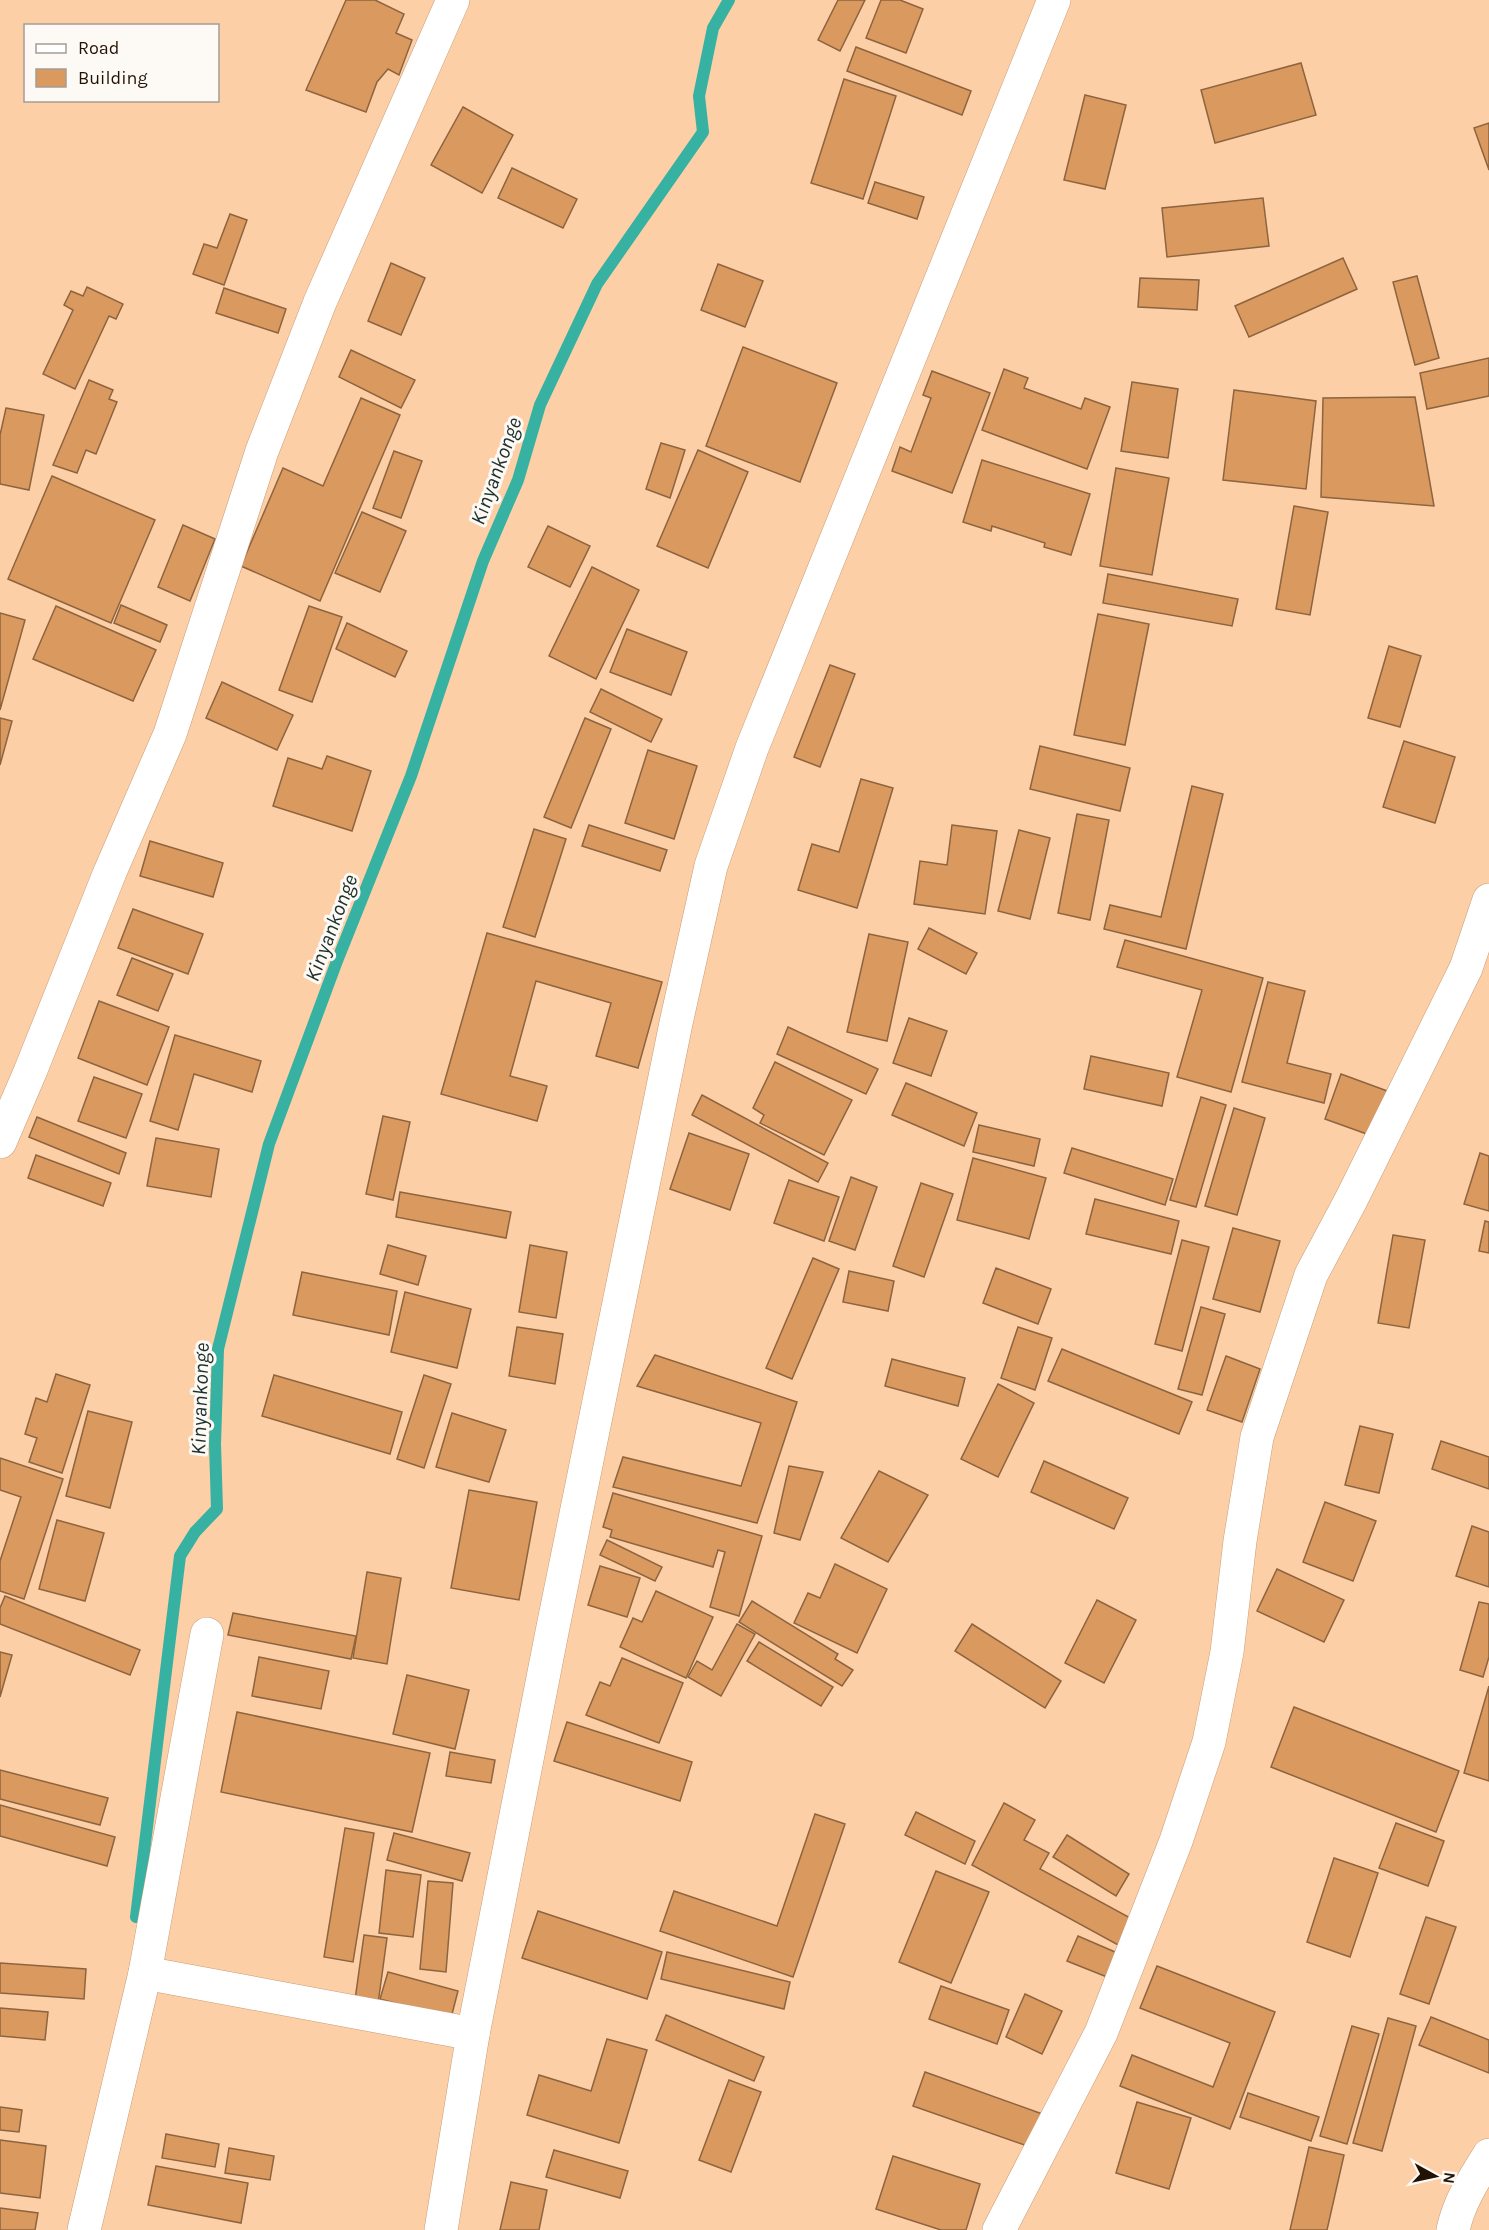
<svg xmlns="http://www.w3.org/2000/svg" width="1489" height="2230" font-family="Karla,sans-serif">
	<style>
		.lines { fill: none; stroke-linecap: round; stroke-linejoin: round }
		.stream { stroke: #37b1a1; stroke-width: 12 }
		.building { fill: #da9a5f; stroke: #8d643f; stroke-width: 1.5 }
		.minor-casing { stroke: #c89c76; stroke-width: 34 }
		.minor { stroke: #fff; stroke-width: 33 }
		.labels { text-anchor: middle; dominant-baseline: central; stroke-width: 6; stroke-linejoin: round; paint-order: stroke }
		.water-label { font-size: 21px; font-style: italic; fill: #1c312d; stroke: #fdf9f5 }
	</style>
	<rect width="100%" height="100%" fill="#fdcfa7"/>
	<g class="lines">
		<polyline class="stream" points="136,1917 180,1556 195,1532 217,1509 215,1444 218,1349 269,1144 337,961 411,776 483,561 518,480 540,405 597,284 703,132 699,96 713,28 729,0"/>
	</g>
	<g class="building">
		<polygon points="346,0 375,0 404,14 396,33 412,40 399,75 388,69 377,82 366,112 306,90"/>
		<polygon points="838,0 865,0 840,51 818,40"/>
		<polygon points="881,0 900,0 923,9 906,53 866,38"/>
		<polygon points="856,47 971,91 962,115 847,71"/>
		<polygon points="1301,63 1316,115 1215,143 1201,90"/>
		<polygon points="844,79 896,96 863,199 811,183"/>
		<polygon points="1085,95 1126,105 1105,189 1064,180"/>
		<polygon points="463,107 513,135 482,193 431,165"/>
		<polygon points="1489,123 1489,170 1474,128"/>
		<polygon points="512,168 577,199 563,228 498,198"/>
		<polygon points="875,182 924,197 917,219 868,203"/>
		<polygon points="1263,198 1269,246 1167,257 1162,208"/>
		<polygon points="230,214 247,220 224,285 193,274 204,244 217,248"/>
		<polygon points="1343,258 1357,289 1249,337 1235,306"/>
		<polygon points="391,263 425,278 401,335 368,321"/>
		<polygon points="718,264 763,281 745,327 701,310"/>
		<polygon points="1417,276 1439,358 1415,365 1393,282"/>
		<polygon points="1140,278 1199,280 1197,310 1138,307"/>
		<polygon points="87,287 123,304 116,319 109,316 75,389 43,374 73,310 64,305 71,291 83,296"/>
		<polygon points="224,288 286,309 278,333 216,313"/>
		<polygon points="743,347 837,383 800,482 706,446"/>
		<polygon points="351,350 415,380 401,408 339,377"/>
		<polygon points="1489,358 1489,396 1427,409 1420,373"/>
		<polygon points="1004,369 1028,378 1024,388 1081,409 1085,398 1110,407 1087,469 982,430"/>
		<polygon points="932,371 990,393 952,493 892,471 900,447 911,452 931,398 923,395"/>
		<polygon points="89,380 113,390 109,399 117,402 96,454 86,450 77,473 53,465"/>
		<polygon points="1132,382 1178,389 1168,458 1121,451"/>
		<polygon points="1234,390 1316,401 1306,489 1223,480"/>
		<polygon points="1415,397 1434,506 1321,497 1323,398"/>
		<polygon points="361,398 400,415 320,601 241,566 283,468 323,486"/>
		<polygon points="6,408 44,415 29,490 0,484 0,435"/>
		<polygon points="661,443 685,450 670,498 646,489"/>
		<polygon points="698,450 748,472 708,568 657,546"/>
		<polygon points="394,451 422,461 401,518 373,508"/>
		<polygon points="982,460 1090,494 1071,555 1044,547 1045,543 992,526 991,531 963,522"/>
		<polygon points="1116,468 1169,478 1152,575 1100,566"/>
		<polygon points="52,476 155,520 111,623 8,579"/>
		<polygon points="1294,506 1328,512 1310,615 1276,609"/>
		<polygon points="362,512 406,531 380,592 335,573"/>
		<polygon points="183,525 215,539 190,601 158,587"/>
		<polygon points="548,526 590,546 570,587 528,567"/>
		<polygon points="592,567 639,590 596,679 549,656"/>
		<polygon points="1108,574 1238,599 1232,626 1103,603"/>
		<polygon points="121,605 167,625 160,642 114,623"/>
		<polygon points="56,606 156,650 133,701 33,659"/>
		<polygon points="309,606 342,617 312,702 279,690"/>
		<polygon points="0,613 25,620 0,710"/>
		<polygon points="1098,614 1149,624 1125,745 1074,735"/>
		<polygon points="347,623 407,651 395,677 336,649"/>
		<polygon points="627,629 687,652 671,695 610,672"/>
		<polygon points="1389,646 1421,656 1400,727 1368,718"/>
		<polygon points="830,665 855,674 820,767 794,757"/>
		<polygon points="222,682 293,715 277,750 206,718"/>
		<polygon points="601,689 662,719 651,742 590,712"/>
		<polygon points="0,718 12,721 0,765"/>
		<polygon points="585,718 611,729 571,828 544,817"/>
		<polygon points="1404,741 1455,757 1435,823 1383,807"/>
		<polygon points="1040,746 1130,768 1120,811 1030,789"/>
		<polygon points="648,750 697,766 674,839 625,823"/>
		<polygon points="327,756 371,771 352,831 273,806 288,758 322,769"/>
		<polygon points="861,779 893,788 857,908 798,890 812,844 839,852"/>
		<polygon points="1192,786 1223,794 1186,949 1104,929 1110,905 1161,917"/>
		<polygon points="1077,814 1109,820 1090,920 1058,913"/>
		<polygon points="589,825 667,850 660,871 582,846"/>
		<polygon points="952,825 997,831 985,914 914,904 920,861 947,865"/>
		<polygon points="534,829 566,839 535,937 503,927"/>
		<polygon points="1019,830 1050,838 1030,919 998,911"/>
		<polygon points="150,841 223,863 213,897 140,876"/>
		<polygon points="133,909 203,934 188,974 118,948"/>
		<polygon points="929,928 977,953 966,974 918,949"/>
		<polygon points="487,933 662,982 638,1068 596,1056 611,1003 536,981 510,1076 547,1086 537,1121 441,1094"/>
		<polygon points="869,934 908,942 887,1041 847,1032"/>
		<polygon points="1125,940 1263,978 1231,1092 1177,1077 1202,990 1117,967"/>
		<polygon points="132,958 173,974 158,1011 117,995"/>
		<polygon points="1268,982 1305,991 1287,1063 1331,1074 1324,1103 1242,1082"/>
		<polygon points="99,1001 169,1027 147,1085 78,1058"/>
		<polygon points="909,1018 947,1031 931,1076 893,1063"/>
		<polygon points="788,1027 878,1069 866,1094 777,1054"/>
		<polygon points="175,1035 261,1061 252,1092 194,1074 178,1130 150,1121"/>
		<polygon points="1091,1056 1169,1073 1162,1106 1084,1089"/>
		<polygon points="775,1062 852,1100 824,1155 760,1123 764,1115 753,1108"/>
		<polygon points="1341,1074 1390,1092 1375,1137 1325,1119"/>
		<polygon points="94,1077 142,1094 126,1138 78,1121"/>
		<polygon points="906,1083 977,1113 964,1146 892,1115"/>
		<polygon points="702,1095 828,1163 818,1182 692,1115"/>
		<polygon points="1201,1097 1226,1105 1196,1207 1170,1200"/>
		<polygon points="1234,1108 1265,1118 1237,1215 1205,1206"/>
		<polygon points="383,1116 410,1122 393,1200 366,1194"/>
		<polygon points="37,1117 126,1153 119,1174 29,1137"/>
		<polygon points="979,1125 1040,1139 1034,1166 973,1152"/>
		<polygon points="689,1133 749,1154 730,1210 670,1189"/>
		<polygon points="156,1138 219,1149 211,1197 147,1186"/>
		<polygon points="1072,1148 1173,1179 1165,1205 1064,1173"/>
		<polygon points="1480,1153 1489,1156 1489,1211 1464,1204"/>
		<polygon points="36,1155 111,1183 103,1206 28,1178"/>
		<polygon points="973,1158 1046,1178 1029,1239 957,1220"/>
		<polygon points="851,1177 877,1187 855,1250 829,1241"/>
		<polygon points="789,1180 839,1197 824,1241 774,1223"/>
		<polygon points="921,1183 953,1194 924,1277 893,1266"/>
		<polygon points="400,1192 511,1212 506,1238 396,1217"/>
		<polygon points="1095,1199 1179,1221 1171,1254 1086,1234"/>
		<polygon points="1485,1221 1489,1222 1489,1253 1479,1251"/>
		<polygon points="1233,1228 1280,1241 1260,1312 1213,1299"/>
		<polygon points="1393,1235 1425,1240 1409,1328 1378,1323"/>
		<polygon points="1182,1240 1209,1247 1182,1351 1155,1344"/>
		<polygon points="388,1245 426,1256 418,1285 380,1274"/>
		<polygon points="530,1245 567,1252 556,1318 519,1312"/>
		<polygon points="813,1258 839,1269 792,1379 766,1368"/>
		<polygon points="996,1268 1051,1289 1038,1324 983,1303"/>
		<polygon points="849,1271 894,1281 888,1311 843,1302"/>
		<polygon points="302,1272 397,1291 389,1335 293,1315"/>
		<polygon points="405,1292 471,1309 457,1368 391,1352"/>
		<polygon points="1201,1307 1225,1314 1202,1395 1178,1389"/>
		<polygon points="517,1327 563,1334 555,1384 509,1376"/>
		<polygon points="1018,1327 1052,1338 1035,1390 1001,1378"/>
		<polygon points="1062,1349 1192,1402 1179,1434 1048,1381"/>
		<polygon points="655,1355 797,1402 757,1523 613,1487 623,1457 741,1486 761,1423 637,1386"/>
		<polygon points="1226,1356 1260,1369 1242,1422 1207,1410"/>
		<polygon points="892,1359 965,1378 958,1406 885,1386"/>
		<polygon points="56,1374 90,1385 62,1473 29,1462 37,1438 25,1434 36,1398 47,1402"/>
		<polygon points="274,1375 402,1412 390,1454 262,1416"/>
		<polygon points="424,1375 451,1384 424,1468 397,1459"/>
		<polygon points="998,1384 1034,1403 998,1477 961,1459"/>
		<polygon points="88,1411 132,1422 110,1508 66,1496"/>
		<polygon points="452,1413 506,1430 489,1482 436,1467"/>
		<polygon points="1360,1426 1393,1434 1379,1493 1345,1485"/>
		<polygon points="1441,1441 1489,1457 1489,1489 1432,1469"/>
		<polygon points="0,1458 63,1479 24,1599 0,1591 0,1561 21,1497 0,1490"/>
		<polygon points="1044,1461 1128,1498 1114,1529 1031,1492"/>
		<polygon points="789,1466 823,1472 800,1540 774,1533"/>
		<polygon points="879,1471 928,1495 888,1562 841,1538"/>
		<polygon points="469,1490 537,1502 519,1600 451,1588"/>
		<polygon points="613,1493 762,1536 739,1616 710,1607 725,1552 718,1550 713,1567 610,1537 612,1530 603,1527"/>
		<polygon points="1325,1502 1376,1521 1353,1581 1303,1562"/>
		<polygon points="57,1520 104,1533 85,1601 39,1589"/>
		<polygon points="1472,1526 1489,1532 1489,1587 1456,1576"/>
		<polygon points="607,1540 662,1567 655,1581 600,1555"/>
		<polygon points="835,1564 887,1589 857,1653 794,1623 808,1593 820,1598"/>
		<polygon points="600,1566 640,1578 627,1617 588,1605"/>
		<polygon points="1277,1569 1344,1600 1324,1642 1257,1611"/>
		<polygon points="367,1572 401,1578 387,1664 353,1658"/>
		<polygon points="656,1591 713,1617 686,1678 620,1647 633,1618 642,1622"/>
		<polygon points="5,1596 140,1650 130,1675 0,1624 0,1608"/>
		<polygon points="1097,1600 1136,1620 1104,1683 1065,1663"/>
		<polygon points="752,1601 838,1654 835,1659 853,1670 842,1686 739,1622"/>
		<polygon points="1479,1602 1489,1604 1489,1657 1483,1677 1460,1670"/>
		<polygon points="233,1613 356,1636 351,1659 228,1635"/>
		<polygon points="737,1624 755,1634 721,1696 688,1677 697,1661 712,1670"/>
		<polygon points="972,1624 1061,1681 1045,1708 955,1651"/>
		<polygon points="759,1642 833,1687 821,1706 747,1661"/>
		<polygon points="0,1652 12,1655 0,1697"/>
		<polygon points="259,1657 329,1671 321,1709 252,1696"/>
		<polygon points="622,1658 683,1683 659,1743 586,1715 600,1682 610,1686"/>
		<polygon points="407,1675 469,1690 455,1749 393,1734"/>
		<polygon points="1489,1686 1489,1781 1464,1773"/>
		<polygon points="1294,1707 1459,1771 1436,1832 1271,1767"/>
		<polygon points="237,1712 430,1753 412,1832 221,1792"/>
		<polygon points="567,1722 692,1762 680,1801 554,1761"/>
		<polygon points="450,1752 495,1760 491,1783 446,1776"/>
		<polygon points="0,1770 108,1798 100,1825 0,1799"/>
		<polygon points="1004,1803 1035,1820 1024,1840 1049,1853 1040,1869 1134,1920 1120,1946 972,1865"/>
		<polygon points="0,1805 115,1837 107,1866 0,1836"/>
		<polygon points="916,1812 975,1841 965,1864 905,1835"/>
		<polygon points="815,1814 845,1824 793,1977 660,1931 674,1891 777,1926"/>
		<polygon points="1396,1823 1444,1841 1428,1886 1379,1868"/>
		<polygon points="345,1828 374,1833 353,1962 324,1957"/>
		<polygon points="394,1833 470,1853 462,1881 387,1860"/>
		<polygon points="1067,1835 1129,1874 1116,1896 1053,1857"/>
		<polygon points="1334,1858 1378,1873 1350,1957 1307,1942"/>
		<polygon points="386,1870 421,1875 413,1937 379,1933"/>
		<polygon points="936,1871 989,1892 951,1983 899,1962"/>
		<polygon points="428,1881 453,1883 446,1972 420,1969"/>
		<polygon points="538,1911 662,1952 647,1999 522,1958"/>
		<polygon points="1426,1917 1456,1927 1429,2004 1400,1994"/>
		<polygon points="364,1935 387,1938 378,2004 355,2000"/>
		<polygon points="1078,1936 1122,1955 1112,1979 1067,1961"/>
		<polygon points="667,1952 790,1982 784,2009 661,1979"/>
		<polygon points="0,1963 86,1969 84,1999 0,1993"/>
		<polygon points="1157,1966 1275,2012 1230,2129 1120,2086 1132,2055 1213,2087 1230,2043 1140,2008"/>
		<polygon points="388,1972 458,1991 451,2018 380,1999"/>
		<polygon points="941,1986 1009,2010 997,2044 929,2019"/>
		<polygon points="1025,1994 1062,2011 1042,2054 1006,2037"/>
		<polygon points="0,2008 48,2012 45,2040 0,2036"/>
		<polygon points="666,2015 764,2057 754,2081 656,2040"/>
		<polygon points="1431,2017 1489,2040 1489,2073 1419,2045"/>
		<polygon points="1388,2018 1416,2026 1382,2151 1353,2143"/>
		<polygon points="1352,2026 1379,2034 1347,2144 1320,2136"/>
		<polygon points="607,2039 647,2050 619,2143 527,2115 539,2075 591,2091"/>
		<polygon points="925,2072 1048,2116 1036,2149 913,2106"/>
		<polygon points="729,2080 761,2092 731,2172 699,2160"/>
		<polygon points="1248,2093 1319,2117 1311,2141 1240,2117"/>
		<polygon points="1137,2102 1191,2118 1169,2189 1116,2173"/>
		<polygon points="0,2107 22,2110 19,2132 0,2130"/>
		<polygon points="166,2134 219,2144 215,2167 162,2158"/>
		<polygon points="0,2140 46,2146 40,2198 0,2193"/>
		<polygon points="1309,2147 1344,2155 1327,2230 1290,2230"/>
		<polygon points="229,2148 274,2156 270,2180 225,2173"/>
		<polygon points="554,2150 628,2171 620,2198 546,2177"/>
		<polygon points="893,2156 980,2184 966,2230 941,2230 876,2209"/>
		<polygon points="156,2166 248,2183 241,2223 148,2205"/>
		<polygon points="511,2182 547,2190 539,2230 500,2230"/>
		<polygon points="0,2208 38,2213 35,2230 0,2230"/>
	</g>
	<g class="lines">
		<defs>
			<g id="minor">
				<polyline points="0,1142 30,1072 110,872 170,734 262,451 320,302 453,0"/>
				<polyline points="145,1973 473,2034"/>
				<polyline points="84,2230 145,1973 207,1634"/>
				<polyline points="441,2230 473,2034 553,1627 676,1023 711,866 752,748 1054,0"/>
				<polyline points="999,2230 1101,2033 1176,1841 1209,1742 1227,1652 1240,1541 1257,1437 1311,1275 1351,1200 1466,968 1489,900"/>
				<path d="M1453,2230C1459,2202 1474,2179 1489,2155"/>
			</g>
		</defs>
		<use href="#minor" class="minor-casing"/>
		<use href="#minor" class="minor"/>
	</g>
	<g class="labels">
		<g class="water-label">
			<text transform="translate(496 471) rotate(-70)">Kinyankonge</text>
			<text transform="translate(331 928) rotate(-69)">Kinyankonge</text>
			<text transform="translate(200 1399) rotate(-88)">Kinyankonge</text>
		</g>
	</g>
	<rect x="24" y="24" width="195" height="78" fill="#fdf9f5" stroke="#a59d95" stroke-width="1.5"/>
	<rect x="36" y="44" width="30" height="9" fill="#ffffff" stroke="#a59d95" stroke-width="1.5"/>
	<text x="78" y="54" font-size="18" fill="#221204">Road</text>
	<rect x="36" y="69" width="30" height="18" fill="#da9a5f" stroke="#a59d95" stroke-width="1.5"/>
	<text x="78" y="84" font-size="18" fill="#221204">Building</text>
	<g transform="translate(1435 2176) rotate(98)" stroke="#fdf9f5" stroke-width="4.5" paint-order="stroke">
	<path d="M0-4.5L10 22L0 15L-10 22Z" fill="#221204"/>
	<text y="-9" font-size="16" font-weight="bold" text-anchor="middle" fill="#221204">N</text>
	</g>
</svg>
